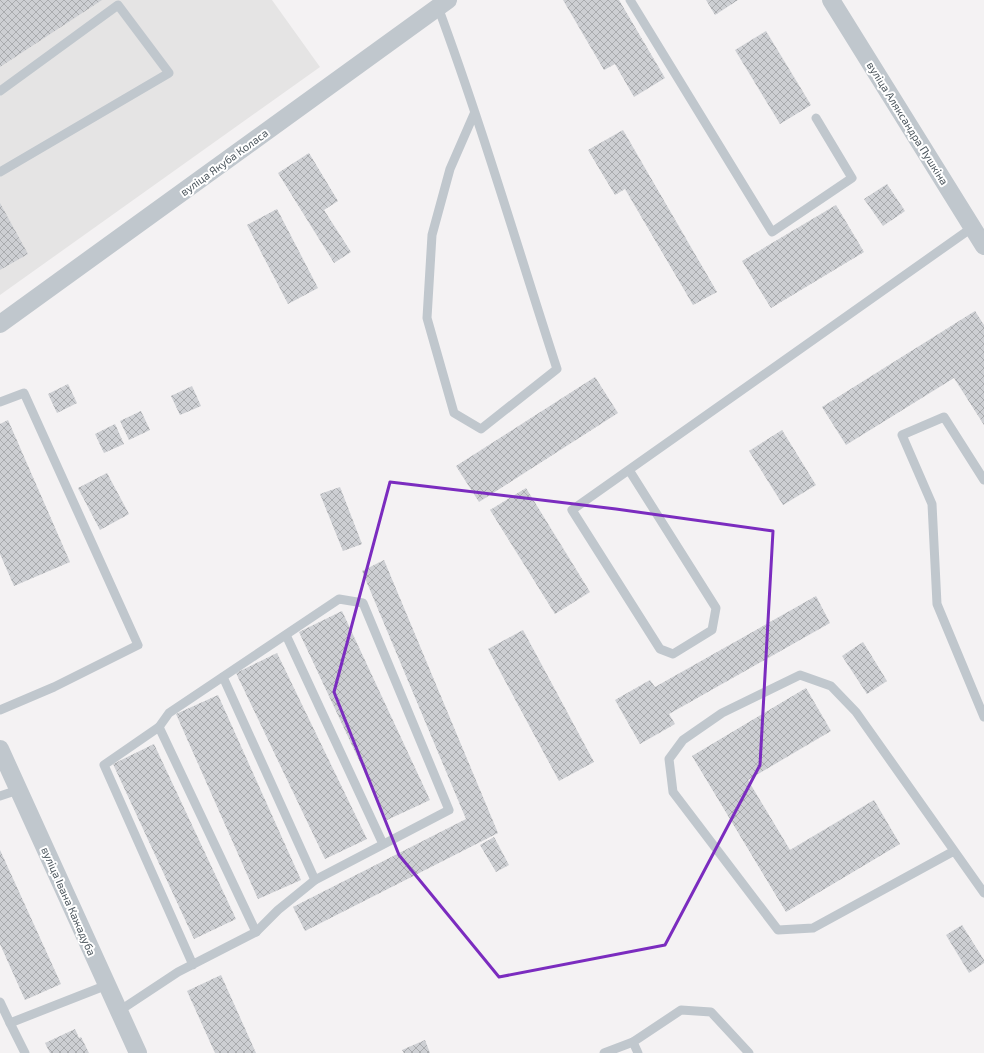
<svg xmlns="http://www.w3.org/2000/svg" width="984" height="1053" font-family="'Exo 2',sans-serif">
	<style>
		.education { fill: #e5e4e4 }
		.building { fill: url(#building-cross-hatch) }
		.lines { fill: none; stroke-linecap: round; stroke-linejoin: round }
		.service { stroke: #c0c7cd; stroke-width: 9 }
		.minor { stroke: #c0c7cd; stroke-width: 18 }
		.marked { fill: none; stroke: #7b2cbf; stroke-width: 3; stroke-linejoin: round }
		.labels { text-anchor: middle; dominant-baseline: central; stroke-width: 4; stroke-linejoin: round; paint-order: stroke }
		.street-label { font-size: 11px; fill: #4c565d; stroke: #fff }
	</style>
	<defs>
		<pattern id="building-cross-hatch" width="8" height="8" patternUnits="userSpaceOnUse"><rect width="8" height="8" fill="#cdcfd3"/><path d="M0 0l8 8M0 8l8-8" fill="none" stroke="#a9abae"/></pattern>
	</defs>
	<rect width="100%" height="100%" fill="#f4f2f3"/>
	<polygon class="education" points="0,0 272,0 320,67 0,295"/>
	<g class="building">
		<polygon points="0,0 102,0 0,67"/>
		<polygon points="563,0 619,0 665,78 634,97 615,64 604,70"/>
		<polygon points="706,0 738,0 715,15"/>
		<polygon points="766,31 811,105 780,124 735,50"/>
		<polygon points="623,130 717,292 693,305 625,189 615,195 588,150"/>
		<polygon points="309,153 338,201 324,210 351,252 334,263 278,173"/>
		<polygon points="887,184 905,211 883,226 864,199"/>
		<polygon points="0,203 28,254 0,270"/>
		<polygon points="836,205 864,252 771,308 742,261"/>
		<polygon points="277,209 318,288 288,304 247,225"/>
		<polygon points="975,311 984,325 984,425 954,378 846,445 822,407"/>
		<polygon points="595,377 618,413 479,502 456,466"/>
		<polygon points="68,384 77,403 57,413 48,394"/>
		<polygon points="192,386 201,406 180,415 171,396"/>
		<polygon points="141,411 150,430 129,440 120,421"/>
		<polygon points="8,420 70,562 14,586 0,554 0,424"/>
		<polygon points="115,424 124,444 104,453 95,434"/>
		<polygon points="782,430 816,485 783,505 749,451"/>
		<polygon points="107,473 129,514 100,530 78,488"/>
		<polygon points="340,487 362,544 343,551 320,494"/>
		<polygon points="526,488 590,592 555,614 490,510"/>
		<polygon points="384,560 498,833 305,931 293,907 466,819 362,571"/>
		<polygon points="816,596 830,623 669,714 675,724 640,744 615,700 650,680 655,687"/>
		<polygon points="342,611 430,800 387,820 299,632"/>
		<polygon points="523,630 594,762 559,781 488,649"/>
		<polygon points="863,642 887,681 867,694 842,656"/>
		<polygon points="277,653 367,839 325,859 236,673"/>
		<polygon points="806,688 831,731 748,780 790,850 874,800 900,844 786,912 692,756"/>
		<polygon points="218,695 301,880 258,899 176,714"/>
		<polygon points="154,744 236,919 194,939 113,764"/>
		<polygon points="494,837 509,865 496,872 480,845"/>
		<polygon points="0,850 61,984 25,1000 0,944"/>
		<polygon points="962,925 984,960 984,963 969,973 946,935"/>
		<polygon points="221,975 256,1053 215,1053 187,991"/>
		<polygon points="75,1029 79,1038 81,1037 89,1053 50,1053 45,1043"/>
		<polygon points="425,1040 430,1053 404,1053 402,1050"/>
	</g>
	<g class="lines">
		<g class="service">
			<polyline points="630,0 772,232 852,178 816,118"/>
			<path d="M438,7C482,126 518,249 557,369L481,429L454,413L427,318L432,235L450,169L474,114"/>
			<polyline points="0,91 118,5 169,73 0,172"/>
			<polyline points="0,402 24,393 138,645 54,687 0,710"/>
			<polyline points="629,470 716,608 712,630 673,654 660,649 572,510 973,227"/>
			<polyline points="984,480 944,417 902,435 932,504 937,604 984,717"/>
			<polyline points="286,635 383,844"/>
			<polyline points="223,677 315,880"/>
			<polyline points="159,727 169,713 339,599 363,603 449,810 315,880 278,910 256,932"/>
			<polyline points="0,796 18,790"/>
			<polyline points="954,851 813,928 778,930 673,792 669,759 683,740 722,713 800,675 831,686 856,712 984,893"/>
			<polyline points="0,1002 10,1023"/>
			<polyline points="119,1011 178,972 256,932 159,727 104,765 193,965"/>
			<polyline points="25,1053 10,1023 107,985"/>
			<polyline points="604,1053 633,1042"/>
			<polyline points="638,1053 633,1042 681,1010 711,1012 749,1053"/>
		</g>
		<g class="minor">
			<polyline points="831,0 984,246"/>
			<polyline points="0,324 448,0"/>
			<polyline points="0,749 138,1053"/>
		</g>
	</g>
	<path class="marked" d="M390,482L616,509L773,531L760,765L665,945L499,977L399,855L334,692Z"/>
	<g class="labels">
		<g class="street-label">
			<text transform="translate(908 123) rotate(58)">вуліца Аляксандра Пушкіна</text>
			<text transform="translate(224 162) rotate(-36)">вуліца Якуба Коласа</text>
			<text transform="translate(69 901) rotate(66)">вуліца Івана Кажадуба</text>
		</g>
	</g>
</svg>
